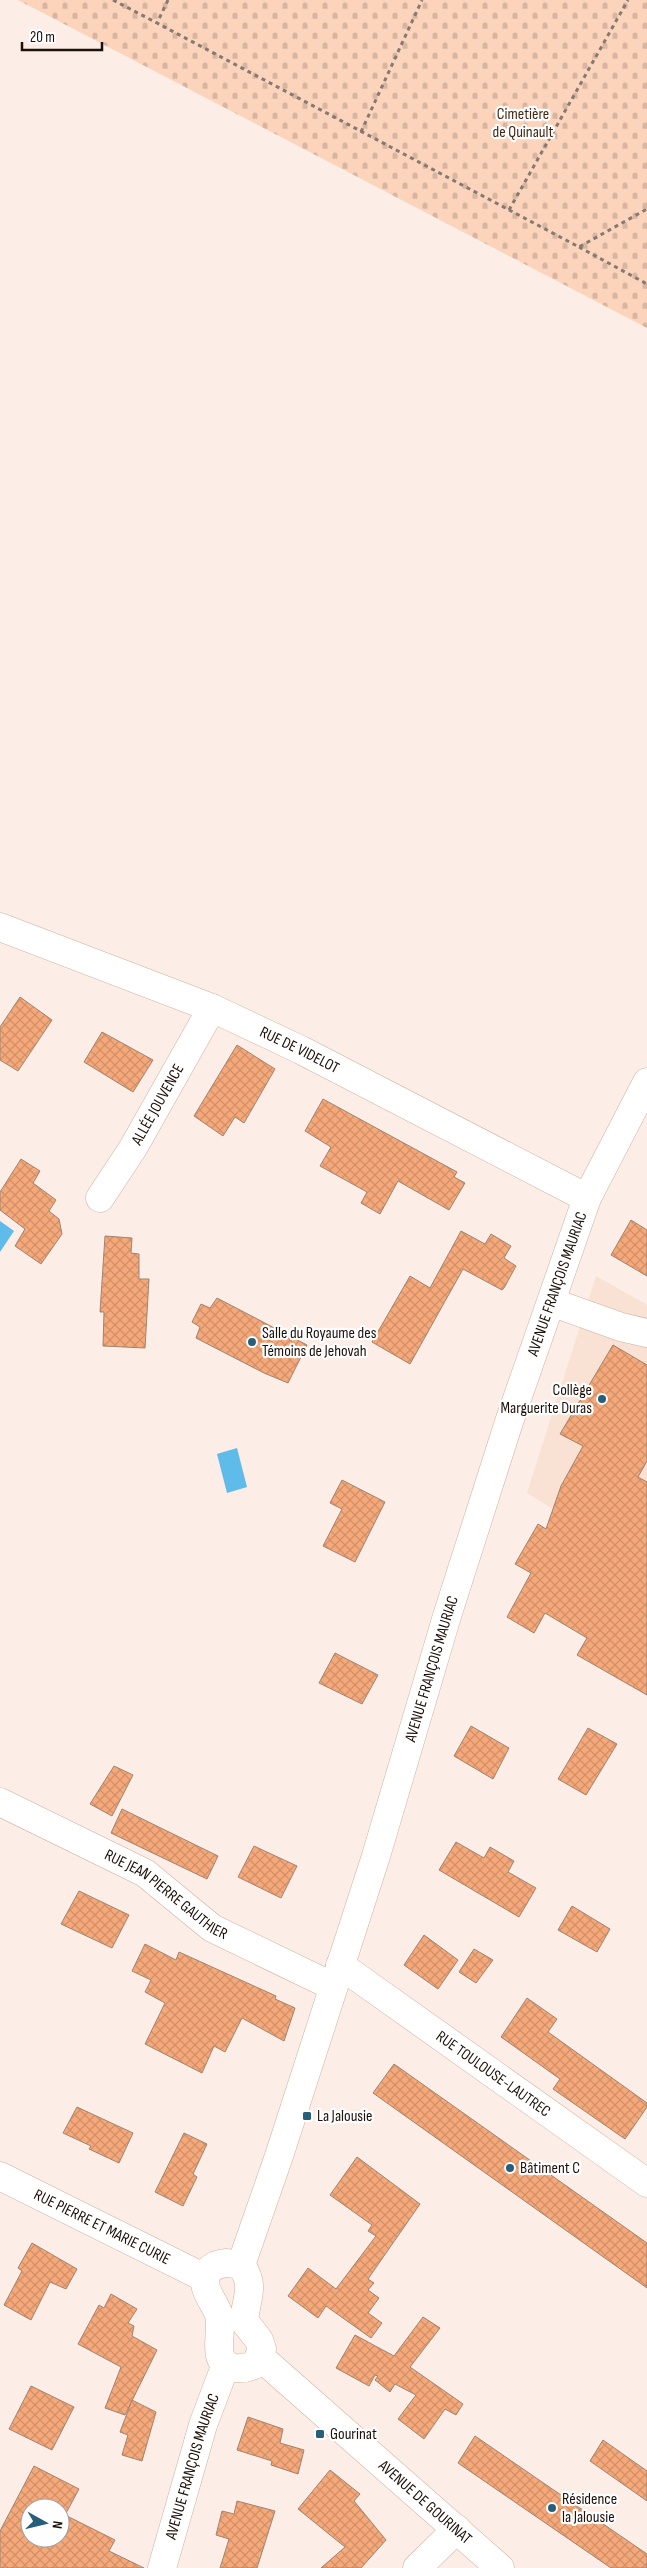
<svg xmlns="http://www.w3.org/2000/svg" width="647" height="2568" font-family="'Sofia Sans Condensed',sans-serif">
	<style>
		.built { fill: #f9e1d3 }
		.cemetery { fill: url(#cemetery-stones) }
		.water { fill: #5fbbe9 }
		.building { fill: url(#building-cross-hatch); stroke: #a18371; fill-rule: evenodd }
		.lines { fill: none; stroke-linecap: round; stroke-linejoin: round }
		.minor-casing { stroke: #d0b09e; stroke-width: 29 }
		.path { stroke: #857971; stroke-width: 3; stroke-dasharray: 4 4; stroke-linecap: butt }
		.minor { stroke: #fff; stroke-width: 28 }
		.poi-dot { fill: #275e79; stroke: #fefefe; stroke-width: 2 }
		.labels { text-anchor: middle; dominant-baseline: central; stroke-width: 4.5; stroke-linejoin: round; paint-order: stroke }
		.park-label { font-size: 16px; fill: #462713; stroke: #fefefe }
		.street-label { font-size: 16px; fill: #1d120b; stroke: #fefefe }
		.poi-label { font-size: 16px; fill: #1d120b; stroke: #fefefe; text-anchor: start }
	</style>
	<defs>
		<pattern id="cemetery-stones" width="16" height="16" patternUnits="userSpaceOnUse" patternTransform="scale(1.25)"><rect width="16" height="16" fill="#fcd4bc"/><path d="M2 7V4a2 2 0 0 1 4 0v3zM10 15v-3a2 2 0 0 1 4 0v3z" fill="#d8b5a0"/></pattern>
		<pattern id="building-cross-hatch" width="8" height="8" patternUnits="userSpaceOnUse" patternTransform="scale(1.25)"><rect width="8" height="8" fill="#f5a97a"/><path d="M0 0l8 8M0 8l8-8" fill="none" stroke="#d29068"/></pattern>
	</defs>
	<rect width="100%" height="100%" fill="#fceee6"/>
	<polygon class="built" points="596,1276 647,1305 647,1567 527,1493"/>
	<polygon class="cemetery" points="18,0 647,0 647,328"/>
	<g class="water">
		<polygon points="0,1221 14,1231 0,1252"/>
		<polygon points="237,1448 247,1487 227,1493 217,1454"/>
	</g>
	<g class="building">
		<polygon points="20,997 52,1020 18,1071 0,1060 0,1027"/>
		<polygon points="102,1032 153,1060 133,1092 84,1062"/>
		<polygon points="237,1045 275,1069 244,1123 235,1117 223,1136 194,1116"/>
		<polygon points="323,1099 457,1172 454,1177 465,1183 449,1210 398,1181 380,1214 361,1203 367,1192 320,1166 331,1147 305,1131"/>
		<polygon points="21,1159 40,1171 33,1183 56,1200 49,1211 59,1219 62,1234 41,1264 15,1246 25,1229 0,1210 0,1192"/>
		<polygon points="631,1220 647,1230 647,1276 611,1255"/>
		<polygon points="461,1231 485,1244 491,1234 511,1246 504,1258 516,1266 504,1288 502,1290 463,1269 410,1364 372,1342 410,1276 430,1288"/>
		<polygon points="105,1236 132,1238 131,1253 139,1254 139,1279 149,1279 145,1348 103,1346 104,1312 100,1312"/>
		<polygon points="217,1298 307,1345 288,1383 264,1373 196,1338 200,1327 192,1322 201,1304 210,1308"/>
		<polygon points="613,1345 647,1365 647,1461 638,1477 647,1482 647,1695 577,1655 587,1638 545,1613 534,1633 507,1617 531,1573 515,1564 538,1524 546,1529 561,1486 583,1446 560,1434"/>
		<polygon points="342,1480 385,1502 355,1562 323,1546 342,1509 330,1503"/>
		<polygon points="335,1653 378,1675 362,1704 319,1683"/>
		<polygon points="471,1726 509,1748 493,1779 454,1756"/>
		<polygon points="588,1728 617,1744 586,1795 558,1779"/>
		<polygon points="114,1766 133,1775 112,1816 90,1804"/>
		<polygon points="122,1809 218,1856 207,1879 111,1833"/>
		<polygon points="456,1842 484,1858 490,1847 514,1861 508,1872 536,1888 519,1917 439,1870"/>
		<polygon points="254,1846 297,1866 281,1898 238,1877"/>
		<polygon points="79,1891 129,1915 112,1948 61,1924"/>
		<polygon points="572,1906 610,1929 597,1952 558,1930"/>
		<polygon points="424,1935 458,1960 438,1989 404,1965"/>
		<polygon points="145,1944 176,1960 179,1952 276,1996 275,1999 295,2008 284,2041 242,2018 225,2052 214,2046 202,2073 145,2044 165,2003 145,1992 151,1980 132,1971"/>
		<polygon points="474,1949 493,1960 476,1983 459,1972"/>
		<polygon points="527,1998 557,2019 548,2032 647,2103 647,2107 625,2139 553,2089 560,2079 501,2037"/>
		<polygon points="394,2064 647,2243 647,2288 373,2093"/>
		<polygon points="77,2107 133,2133 119,2163 89,2149 91,2146 63,2133"/>
		<polygon points="184,2133 207,2144 193,2174 197,2177 183,2206 155,2192"/>
		<polygon points="357,2157 420,2204 368,2279 374,2283 368,2290 379,2298 368,2313 382,2323 371,2338 326,2306 318,2318 288,2296 308,2268 336,2289 376,2236 368,2231 372,2225 330,2195"/>
		<polygon points="32,2243 77,2269 66,2289 50,2282 31,2320 4,2305 22,2271 18,2268"/>
		<polygon points="111,2294 137,2309 128,2323 134,2326 132,2336 157,2350 125,2415 105,2408 121,2367 78,2344 99,2305 104,2308"/>
		<polygon points="423,2317 440,2328 410,2367 463,2404 456,2415 445,2409 424,2439 398,2419 416,2395 395,2384 390,2392 375,2380 378,2376 375,2375 369,2386 336,2368 355,2335 394,2356"/>
		<polygon points="31,2386 74,2407 52,2450 9,2429"/>
		<polygon points="132,2400 156,2412 142,2461 122,2455 128,2435 120,2432"/>
		<polygon points="248,2417 283,2429 280,2443 304,2450 298,2474 271,2465 272,2461 237,2450"/>
		<polygon points="475,2436 647,2554 647,2568 611,2568 458,2463"/>
		<polygon points="603,2440 647,2471 647,2501 590,2461"/>
		<path d="M34,2466L79,2489L65,2515L115,2540L109,2551L144,2568H0V2531ZM30,2508H60V2538H30Z"/>
		<polygon points="330,2470 360,2494 354,2501 386,2540 361,2568 321,2568 345,2547 298,2509"/>
		<polygon points="237,2501 275,2511 257,2568 220,2568 229,2539 216,2535 222,2511 234,2514"/>
	</g>
	<g class="lines">
		<defs>
			<g id="minor">
				<path id="s1" d="M0,927L212,1008L301,1050L587,1198"/>
				<path id="s2" d="M100,1198L133,1148L212,1008"/>
				<polyline points="551,1302 621,1327 647,1333"/>
				<path id="s3" d="M0,1802L145,1873L212,1928L332,1986"/>
				<path id="s4" d="M340,1965L647,2183"/>
				<path id="s5" d="M0,2176L205,2278"/>
				<path d="M227,2263L241,2265C256,2286 246,2298 244,2321L259,2340L262,2349L256,2364C249,2368 243,2369 234,2368C209,2363 224,2332 219,2315C215,2303 201,2288 206,2276C209,2266 218,2264 227,2263Z"/>
				<path id="s6" d="M241,2265L279,2156L376,1856L447,1616L509,1422L587,1198L647,1082"/>
				<path id="s7" d="M260,2357L500,2568"/>
				<path id="s8" d="M162,2568L203,2425L226,2364"/>
				<polyline points="417,2568 457,2529"/>
			</g>
		</defs>
		<use href="#minor" class="minor-casing"/>
		<g class="path">
			<polyline points="113,0 157,23"/>
			<polyline points="168,0 157,23 579,247 647,209"/>
			<polyline points="361,132 422,0"/>
			<polyline points="509,210 628,0"/>
			<polyline points="579,247 647,284"/>
		</g>
		<use href="#minor" class="minor"/>
	</g>
	<g class="poi-dot">
		<circle cx="252" cy="1342" r="5"/>
		<circle cx="602" cy="1399" r="5"/>
		<rect x="302" y="2111" width="10" height="10" rx="2.5"/>
		<circle cx="510" cy="2168" r="5"/>
		<rect x="315" y="2429" width="10" height="10" rx="2.5"/>
		<circle cx="552" cy="2508" r="5"/>
	</g>
	<g class="labels">
		<g class="park-label">
			<text x="523" y="114">Cimetière<tspan x="523" dy="18">de Quinault</tspan></text>
		</g>
		<g class="street-label">
			<text stroke="none"><textPath href="#s1" startOffset="324">RUE DE VIDELOT</textPath></text>
			<text stroke="none"><textPath href="#s2" startOffset="110">ALLÉE JOUVENCE</textPath></text>
			<text stroke="none"><textPath href="#s6" startOffset="1031">AVENUE FRANÇOIS MAURIAC</textPath></text>
			<text stroke="none"><textPath href="#s6" startOffset="626">AVENUE FRANÇOIS MAURIAC</textPath></text>
			<text stroke="none"><textPath href="#s3" startOffset="191">RUE JEAN PIERRE GAUTHIER</textPath></text>
			<text stroke="none"><textPath href="#s4" startOffset="188">RUE TOULOUSE-LAUTREC</textPath></text>
			<text stroke="none"><textPath href="#s5" startOffset="114">RUE PIERRE ET MARIE CURIE</textPath></text>
			<text stroke="none"><textPath href="#s8" startOffset="106">AVENUE FRANÇOIS MAURIAC</textPath></text>
			<text stroke="none"><textPath href="#s7" startOffset="220">AVENUE DE GOURINAT</textPath></text>
		</g>
		<g class="poi-label">
			<text x="262" y="1333">Salle du Royaume des<tspan x="262" dy="18">Témoins de Jehovah</tspan></text>
			<text x="592" y="1390" text-anchor="end">Collège<tspan x="592" dy="18">Marguerite Duras</tspan></text>
			<text x="317" y="2116">La Jalousie</text>
			<text x="520" y="2168">Bâtiment C</text>
			<text x="330" y="2434">Gourinat</text>
			<text x="562" y="2499">Résidence<tspan x="562" dy="18">la Jalousie</tspan></text>
		</g>
	</g>
	<g transform="translate(45 2523) rotate(98)"><circle r="24" fill="#fefefe" stroke="#a4a09d"/>
	<path d="M0-4L9 19L0 12L-9 19Z" fill="#275e79"/>
	<text y="-8" font-size="14" font-weight="bold" text-anchor="middle" fill="#1d120b">N</text>
	</g>
	<path d="M22 42v8h80v-8" fill="none" stroke="#1d120b" stroke-width="2.5"/>
	<text x="30" y="42" font-size="15" fill="#1d120b" stroke="#fefefe" stroke-width="4" paint-order="stroke">20 m</text>
</svg>
